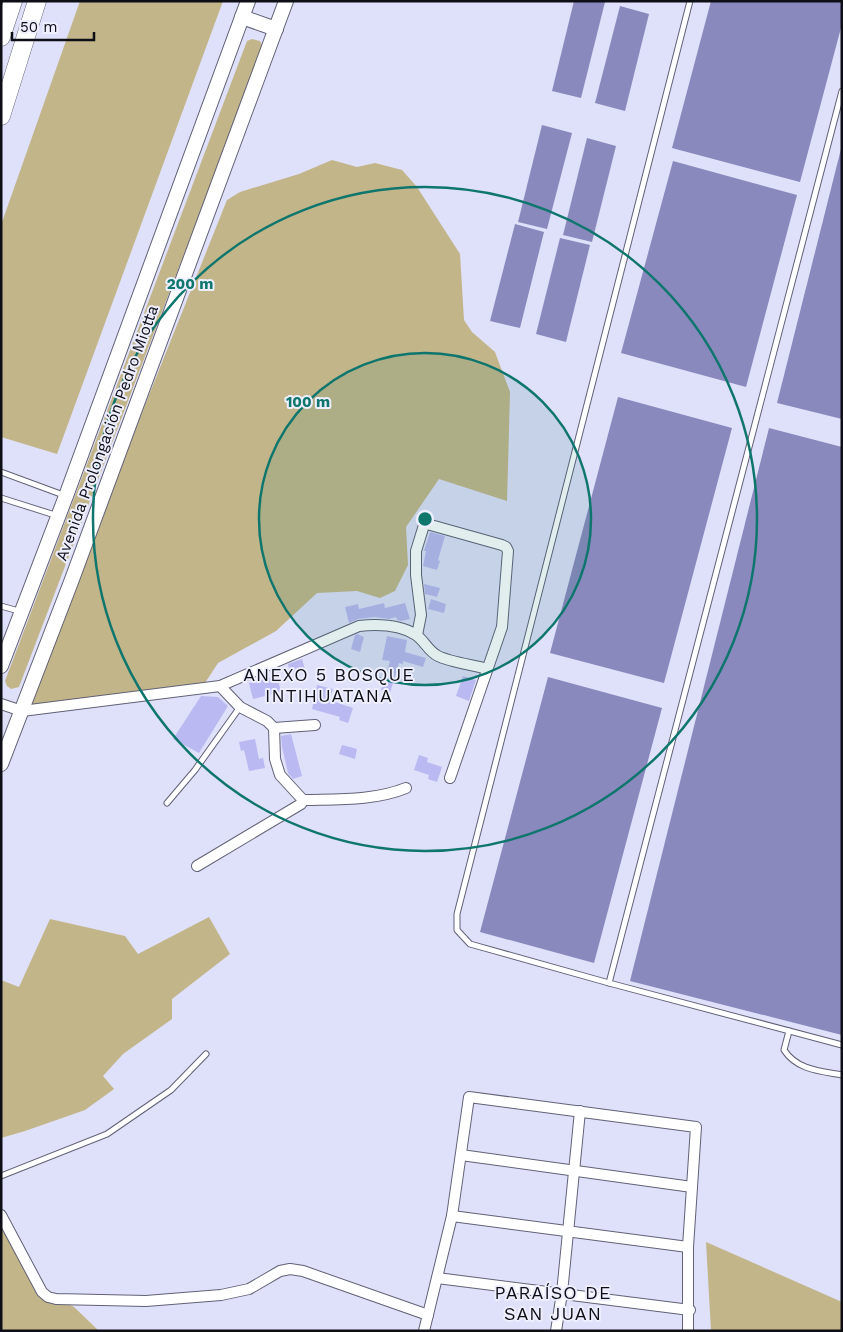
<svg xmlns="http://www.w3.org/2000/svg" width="843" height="1332" font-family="'Work Sans',sans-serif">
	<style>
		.green { fill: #c3b58a }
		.water { fill: #8a89be }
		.building { fill: #bab9f2 }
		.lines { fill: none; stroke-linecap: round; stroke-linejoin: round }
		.lane-casing { stroke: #616177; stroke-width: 7 }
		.street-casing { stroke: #616177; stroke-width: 12 }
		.secondary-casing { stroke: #616177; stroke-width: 16 }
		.highway-casing { stroke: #616177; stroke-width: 19 }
		.lane { stroke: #fff; stroke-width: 5 }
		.street { stroke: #fff; stroke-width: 10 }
		.secondary { stroke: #fff; stroke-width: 14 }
		.highway { stroke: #fff; stroke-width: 18 }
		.ring { fill: none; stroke: #0f766e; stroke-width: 2.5 }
		.labels { text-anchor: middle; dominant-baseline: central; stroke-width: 4; stroke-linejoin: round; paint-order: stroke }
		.street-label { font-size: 16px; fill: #0e0e16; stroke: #edeefe }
		.neighbourhood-label { font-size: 18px; letter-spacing: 1px; fill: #0e0e16; stroke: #edeefe }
		.centre { fill: #0f766e; stroke: #edeefe; stroke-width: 2.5 }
		.ring-label { font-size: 15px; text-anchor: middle; font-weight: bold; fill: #0f766e; stroke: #edeefe; stroke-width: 4; stroke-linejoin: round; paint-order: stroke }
	</style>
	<rect width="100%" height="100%" fill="#dfe0f9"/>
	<g class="green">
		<polygon points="80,1 223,1 57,454 1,437 1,225"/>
		<polygon points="252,39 260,41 263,47 19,687 11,689 7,686 5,681 247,41"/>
		<polygon points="332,160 357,167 375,163 402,170 417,187 460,254 464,320 472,332 495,352 510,392 507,501 439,479 406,527 408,565 395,591 380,598 357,591 317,593 276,631 218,663 203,686 36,707 31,705 29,695 227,200 240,192 299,174"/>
		<polygon points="209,917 230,954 172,999 172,1019 123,1054 103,1076 114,1089 85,1110 25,1131 1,1138 1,980 19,987 50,919 125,936 138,954"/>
		<polygon points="1,1225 35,1288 74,1307 99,1331 1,1331"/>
		<polygon points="706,1242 842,1302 842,1331 711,1331"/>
	</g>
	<g class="water">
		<polygon points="574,1 605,2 581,98 552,91"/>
		<polygon points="711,1 842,1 842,24 800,182 672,148"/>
		<polygon points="620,6 649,14 625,111 595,103"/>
		<polygon points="542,125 572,133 547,229 518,222"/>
		<polygon points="587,138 616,146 592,242 563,235"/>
		<polygon points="842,145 842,419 777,403"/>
		<polygon points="673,161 797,195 746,387 621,353"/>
		<polygon points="515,224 544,232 520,328 490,321"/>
		<polygon points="560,238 590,245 566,342 536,334"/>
		<polygon points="618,397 732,428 664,683 550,653"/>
		<polygon points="769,428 842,447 842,1035 630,981"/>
		<polygon points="548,677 662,708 594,963 480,932"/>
	</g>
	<g class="building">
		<polygon points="430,532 445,536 438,560 440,561 437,570 423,566 426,551 424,551"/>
		<polygon points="424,584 440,588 437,597 425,594"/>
		<polygon points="431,599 446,604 444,613 428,609"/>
		<polygon points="384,603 385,608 405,603 410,619 401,621 397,620 396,617 389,619 375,617 358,619 349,623 345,607 358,604 359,609"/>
		<polygon points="357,634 364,637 360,652 351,649 355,635"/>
		<polygon points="387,636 407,640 405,652 426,658 423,667 403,661 403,664 399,663 390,693 381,690 390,661 382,660"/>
		<polygon points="302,659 305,669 290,673 288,664"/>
		<polygon points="277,676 281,692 253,699 249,683"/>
		<polygon points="463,676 476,680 469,701 456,696"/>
		<polygon points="317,685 333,689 329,700 353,708 348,723 339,720 340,717 312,709"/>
		<polygon points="201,696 218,697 228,706 199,753 173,739"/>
		<polygon points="291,734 302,776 293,779 288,773 282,747 281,736"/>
		<polygon points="255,739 259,759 263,758 265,768 249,771 244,750 241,751 239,742"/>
		<polygon points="342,745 357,749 355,759 339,754"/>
		<polygon points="419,755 428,758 427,762 442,767 437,782 428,779 429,775 414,770"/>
	</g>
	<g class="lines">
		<defs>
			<g id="lane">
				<polyline points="690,1 457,914 457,930 470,944 609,983 842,1045"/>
				<polyline points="1,472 66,496"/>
				<polyline points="1,498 58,516"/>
				<polyline points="1,606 22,612"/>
				<polyline points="167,803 195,770 240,707"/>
				<polyline points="609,983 842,91"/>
				<path d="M789,1031L784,1050C797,1070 820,1071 842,1075"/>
				<polyline points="1,1176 107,1134 171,1090 206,1054"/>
			</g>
			<g id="street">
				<polyline points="417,635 421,615 416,575 416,551 424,525 427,524 502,545 506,547 508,551 502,627 450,778"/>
				<polyline points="220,686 240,707 267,721 274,728 275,759 280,775 303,800"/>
				<path d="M1,704L22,711L220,686L359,626C378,624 399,624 416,635C424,640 428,651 438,656C450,662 473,665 487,669"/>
				<polyline points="274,728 315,725"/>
				<path d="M303,800C337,799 374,801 406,788"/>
				<polyline points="197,866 301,804 303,800"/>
				<polyline points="461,1155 692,1187"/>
				<polyline points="1,1215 42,1292 48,1297 56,1299 146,1301 221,1295 249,1289 280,1271 290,1269 303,1271 428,1315"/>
				<polyline points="452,1216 688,1247"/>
				<polyline points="437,1278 690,1310"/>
				<polyline points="424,1331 452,1216 469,1097 696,1127 688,1247 688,1331"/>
				<polyline points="556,1331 562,1293 580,1111"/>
			</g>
			<g id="secondary">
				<polyline points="242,17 276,29"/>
				<polyline points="1,666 66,496 248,1"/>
				<polyline points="1,764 71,582 286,1"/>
			</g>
			<g id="highway">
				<polyline points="1,37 13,1"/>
				<polyline points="1,116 37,1"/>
			</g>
		</defs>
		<use href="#lane" class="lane-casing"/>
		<use href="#street" class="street-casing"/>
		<use href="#secondary" class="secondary-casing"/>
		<use href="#highway" class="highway-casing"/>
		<use href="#lane" class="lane"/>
		<use href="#street" class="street"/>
		<use href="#secondary" class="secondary"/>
		<use href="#highway" class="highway"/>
	</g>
	<circle cx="425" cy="519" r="166" fill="#0f766e" fill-opacity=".12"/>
	<g class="ring">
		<circle cx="425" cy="519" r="166"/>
		<circle cx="425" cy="519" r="332"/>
	</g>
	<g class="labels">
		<g class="street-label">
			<text transform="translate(107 433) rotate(-70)">Avenida Prolongación Pedro Miotta</text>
		</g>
		<g class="neighbourhood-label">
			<text x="329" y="674">ANEXO 5 BOSQUE<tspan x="329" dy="21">INTIHUATANA</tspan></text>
			<text x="553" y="1292">PARAÍSO DE<tspan x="553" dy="21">SAN JUAN</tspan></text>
		</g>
	</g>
	<circle cx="425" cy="519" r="8" class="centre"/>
	<g class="ring-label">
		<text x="190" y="289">200 m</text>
		<text x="308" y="407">100 m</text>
	</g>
	<rect width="843" height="1332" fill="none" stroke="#0e0e16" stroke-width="5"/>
	<path d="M12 32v8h82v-8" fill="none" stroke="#0e0e16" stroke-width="2.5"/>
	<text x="20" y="32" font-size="15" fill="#0e0e16" stroke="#edeefe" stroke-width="4" paint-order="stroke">50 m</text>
</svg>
